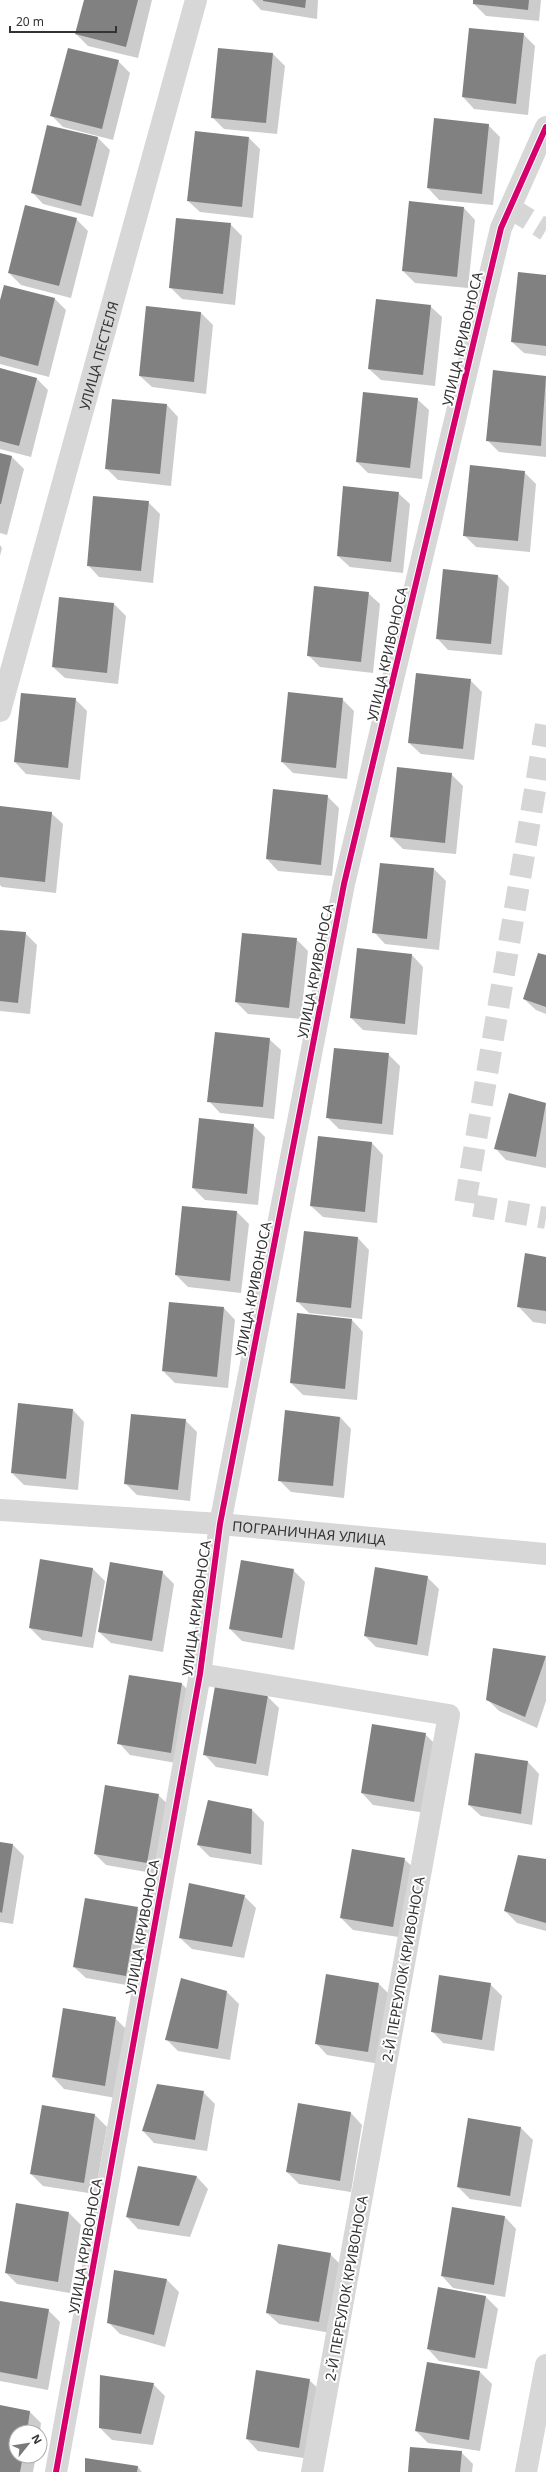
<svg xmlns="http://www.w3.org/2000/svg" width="546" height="2472" font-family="'Noto Sans',sans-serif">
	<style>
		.shadow { fill: #0003 }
		.building { fill: #818181 }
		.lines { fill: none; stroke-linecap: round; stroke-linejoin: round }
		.minor-tunnel { stroke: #d6d6d6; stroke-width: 22; stroke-dasharray: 22 11; stroke-linecap: butt }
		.minor { stroke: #d7d7d7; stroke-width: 22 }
		.cycleway-casing { stroke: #fff; stroke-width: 8 }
		.cycleway { stroke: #d6006c; stroke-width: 6 }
		.labels { text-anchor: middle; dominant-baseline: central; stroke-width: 4; stroke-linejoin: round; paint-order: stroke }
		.street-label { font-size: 14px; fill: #333; stroke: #fff }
	</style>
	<rect width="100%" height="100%" fill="#fff"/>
	<g class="shadow">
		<polygon points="85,0 152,0 138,58 88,46 76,34"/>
		<polygon points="252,0 318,0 317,19 261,10"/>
		<polygon points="474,0 541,0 539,21 486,16 474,4"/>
		<polygon points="523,34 535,46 528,115 474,109 463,97"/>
		<polygon points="219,49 273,54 285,66 277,134 224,129 212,117"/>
		<polygon points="118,61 130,73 113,140 63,127 52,116"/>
		<polygon points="488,125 500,137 493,205 439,200 428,188"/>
		<polygon points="48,126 98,138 110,150 93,217 43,204 32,192"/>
		<polygon points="249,138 260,149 253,218 200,212 188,201"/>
		<polygon points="464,208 475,220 468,288 415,283 403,271"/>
		<polygon points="76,219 88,231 71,298 21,285 9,273"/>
		<polygon points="230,224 242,236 235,305 182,299 170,287"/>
		<polygon points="546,276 546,356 524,353 512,342"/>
		<polygon points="55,299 66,310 49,377 0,364 0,304"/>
		<polygon points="430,306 442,317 435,386 381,380 369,369"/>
		<polygon points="201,313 213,325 206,394 152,387 140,376"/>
		<polygon points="0,369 36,378 48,390 31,457 0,449"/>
		<polygon points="494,371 546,377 546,457 499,452 487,440"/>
		<polygon points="417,399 429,410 422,479 368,473 357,462"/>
		<polygon points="167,405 178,417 171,486 118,480 106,468"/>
		<polygon points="0,454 12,457 24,469 7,535 0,533"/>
		<polygon points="524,472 536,484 530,552 476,547 464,535"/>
		<polygon points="398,493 410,504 403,573 350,567 338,556"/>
		<polygon points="148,502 160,514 153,583 99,577 88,565"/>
		<polygon points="0,545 2,548 0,556"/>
		<polygon points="497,575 509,587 502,655 448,650 437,638"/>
		<polygon points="368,593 380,604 373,673 320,667 308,655"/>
		<polygon points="114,604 126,616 118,684 65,678 53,667"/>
		<polygon points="470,680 482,692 474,760 421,754 409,743"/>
		<polygon points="75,699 87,711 80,780 26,774 15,762"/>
		<polygon points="342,699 354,711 347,779 293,773 282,762"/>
		<polygon points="451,774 463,786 456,854 403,849 391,837"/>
		<polygon points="327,796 339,808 332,876 278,871 267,859"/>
		<polygon points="0,807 51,813 63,824 56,893 2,887 0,885"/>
		<polygon points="381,864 434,869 446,881 439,950 385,944 374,932"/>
		<polygon points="0,931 25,933 37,945 30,1014 0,1011"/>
		<polygon points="296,939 308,951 301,1019 248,1014 236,1002"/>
		<polygon points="412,955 423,967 417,1035 363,1030 351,1018"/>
		<polygon points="546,956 546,1014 536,1010 524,999"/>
		<polygon points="269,1039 281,1050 274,1119 220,1113 209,1101"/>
		<polygon points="388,1054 400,1066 393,1135 339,1129 327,1117"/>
		<polygon points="509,1094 546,1104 546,1168 506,1160 495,1148"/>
		<polygon points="253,1125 265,1137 258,1205 205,1200 193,1188"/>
		<polygon points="372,1143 383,1155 377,1223 323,1217 311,1206"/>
		<polygon points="237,1212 249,1224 241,1293 188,1287 176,1275"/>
		<polygon points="358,1238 369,1250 362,1319 309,1313 297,1301"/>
		<polygon points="546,1258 546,1324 533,1322 518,1306"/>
		<polygon points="224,1308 235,1320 228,1388 175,1383 163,1371"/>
		<polygon points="352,1320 363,1332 357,1400 303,1395 291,1383"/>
		<polygon points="73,1410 84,1422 78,1490 24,1485 12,1473"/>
		<polygon points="340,1417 351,1429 344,1498 291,1492 279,1480"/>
		<polygon points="185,1420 197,1432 190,1501 137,1495 125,1483"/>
		<polygon points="41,1560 93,1569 105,1581 93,1648 42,1640 30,1628"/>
		<polygon points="293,1570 305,1582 294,1650 242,1641 230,1629"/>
		<polygon points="162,1572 174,1584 163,1652 111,1643 99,1632"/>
		<polygon points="427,1577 439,1589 428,1656 376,1647 365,1636"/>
		<polygon points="493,1649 546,1658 546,1701 537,1728 499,1711 487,1699"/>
		<polygon points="130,1676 182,1684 194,1696 182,1764 130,1755 119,1743"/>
		<polygon points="267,1696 279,1708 268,1776 216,1767 205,1755"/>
		<polygon points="425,1734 437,1746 426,1813 373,1805 362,1793"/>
		<polygon points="528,1762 539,1774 532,1825 481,1816 469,1805"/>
		<polygon points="158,1795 170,1806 158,1874 106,1865 95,1854"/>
		<polygon points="252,1810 264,1822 262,1865 210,1857 198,1845"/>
		<polygon points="0,1843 13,1845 24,1856 13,1924 0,1922"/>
		<polygon points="404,1859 416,1870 405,1938 353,1930 341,1918"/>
		<polygon points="546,1861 546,1931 517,1923 505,1911"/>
		<polygon points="244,1896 256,1908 244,1958 192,1949 180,1938"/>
		<polygon points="137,1908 149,1920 138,1987 86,1978 74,1967"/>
		<polygon points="379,1984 391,1996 380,2064 327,2055 316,2043"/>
		<polygon points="490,1984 502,1996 494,2051 443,2043 432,2031"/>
		<polygon points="227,1992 239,2004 230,2060 178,2051 167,2040"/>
		<polygon points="115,2018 127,2030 116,2098 64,2089 53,2077"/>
		<polygon points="203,2092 215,2104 207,2151 154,2143 143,2131"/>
		<polygon points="351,2113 362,2125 351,2192 299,2184 287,2172"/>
		<polygon points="95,2115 107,2127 95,2194 43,2186 31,2174"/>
		<polygon points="521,2128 533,2140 521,2207 470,2199 458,2187"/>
		<polygon points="138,2167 197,2177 208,2189 190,2237 138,2229 127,2217"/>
		<polygon points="17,2205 69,2213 81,2225 70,2293 17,2284 6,2273"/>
		<polygon points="505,2217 516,2229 505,2297 453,2288 442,2276"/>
		<polygon points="330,2254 342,2266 331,2333 279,2324 267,2313"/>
		<polygon points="115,2271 167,2280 179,2292 165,2347 120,2334 108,2322"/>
		<polygon points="439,2288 486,2297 498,2309 487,2369 439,2361 428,2349"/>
		<polygon points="0,2302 48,2310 60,2322 48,2390 0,2381"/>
		<polygon points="428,2364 480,2372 492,2384 480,2451 428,2443 416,2431"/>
		<polygon points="309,2380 321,2391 310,2459 258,2451 247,2439"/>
		<polygon points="153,2384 165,2396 153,2445 112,2440 100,2428"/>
		<polygon points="0,2406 30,2412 41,2423 40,2432 16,2432 16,2456 36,2456 33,2472 0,2472"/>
		<polygon points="461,2452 473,2464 472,2472 409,2472"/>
		<polygon points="138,2467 142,2472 86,2472"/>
	</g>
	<g class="building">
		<polygon points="84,0 138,0 126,47 75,34"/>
		<polygon points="263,0 306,0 305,8 263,1"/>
		<polygon points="473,0 529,0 528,10 473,4"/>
		<polygon points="469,28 524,33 516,104 462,97"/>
		<polygon points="68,48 119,60 102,129 50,116"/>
		<polygon points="218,48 273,53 266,123 211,118"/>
		<polygon points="434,118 489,124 482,194 427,188"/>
		<polygon points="47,125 98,137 81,206 31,193"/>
		<polygon points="195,131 249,137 242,207 187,201"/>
		<polygon points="409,201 464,207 457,277 402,271"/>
		<polygon points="25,205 77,218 59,286 8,273"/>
		<polygon points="176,218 231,223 223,294 169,288"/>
		<polygon points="518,272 546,275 546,346 511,342"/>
		<polygon points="4,285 55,298 38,366 0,356 0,300"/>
		<polygon points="376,299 431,305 423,375 368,369"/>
		<polygon points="146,306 201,312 194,382 139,376"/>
		<polygon points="0,368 37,378 19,446 0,441"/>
		<polygon points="493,370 546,376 541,446 486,441"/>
		<polygon points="363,392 418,398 410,468 356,462"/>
		<polygon points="112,399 167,404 160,474 105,469"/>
		<polygon points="0,453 12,456 1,504 0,504"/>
		<polygon points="470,465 525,471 518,541 463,536"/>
		<polygon points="343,486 399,492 391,562 337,556"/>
		<polygon points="93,496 149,501 141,571 87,566"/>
		<polygon points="443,569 498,575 491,644 436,639"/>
		<polygon points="314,586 369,592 361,662 307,656"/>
		<polygon points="59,597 114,603 107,673 52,667"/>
		<polygon points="416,673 471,679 463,749 408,743"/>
		<polygon points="288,692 343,698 336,768 281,762"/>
		<polygon points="21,693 76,698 68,768 14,762"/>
		<polygon points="397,767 452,773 445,843 390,837"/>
		<polygon points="273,789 328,795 321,865 266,859"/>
		<polygon points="0,806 52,812 45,882 0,877"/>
		<polygon points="380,863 434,868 427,939 372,933"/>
		<polygon points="0,930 26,932 18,1003 0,1001"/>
		<polygon points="242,933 297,938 289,1008 235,1002"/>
		<polygon points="357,948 412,954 405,1024 350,1018"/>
		<polygon points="538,953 546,955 546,1007 523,999"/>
		<polygon points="215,1032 270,1038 263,1107 207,1102"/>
		<polygon points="334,1048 389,1053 382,1124 326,1118"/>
		<polygon points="509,1093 546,1103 536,1157 494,1149"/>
		<polygon points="199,1118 254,1124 247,1194 192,1188"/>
		<polygon points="318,1136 372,1142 365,1212 310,1206"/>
		<polygon points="182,1206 237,1211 230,1281 175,1275"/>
		<polygon points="304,1231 358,1237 351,1308 296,1302"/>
		<polygon points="525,1253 546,1257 546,1311 517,1307"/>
		<polygon points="169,1302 224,1307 217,1377 162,1371"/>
		<polygon points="297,1313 352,1319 345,1389 290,1383"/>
		<polygon points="18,1403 73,1409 66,1479 11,1473"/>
		<polygon points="285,1410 340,1417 333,1486 278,1481"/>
		<polygon points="131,1414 186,1419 178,1490 124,1484"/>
		<polygon points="40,1559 93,1568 82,1637 29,1628"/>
		<polygon points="241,1560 294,1569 282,1638 229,1629"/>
		<polygon points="110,1562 163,1571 152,1641 98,1632"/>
		<polygon points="375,1567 428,1576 417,1645 364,1636"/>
		<polygon points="493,1648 546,1656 525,1717 486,1700"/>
		<polygon points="129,1675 182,1683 171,1753 117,1744"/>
		<polygon points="215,1686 268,1695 256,1764 203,1755"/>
		<polygon points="372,1724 426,1733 414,1802 361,1793"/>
		<polygon points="475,1753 528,1761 521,1814 468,1805"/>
		<polygon points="105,1785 159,1794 147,1863 94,1854"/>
		<polygon points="208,1800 252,1809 251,1854 197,1845"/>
		<polygon points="0,1842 13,1844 2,1913 0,1912"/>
		<polygon points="352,1849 405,1858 393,1927 340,1918"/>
		<polygon points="518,1855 546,1859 546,1923 504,1911"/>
		<polygon points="189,1883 245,1895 232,1947 179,1938"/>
		<polygon points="85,1898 138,1907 126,1976 73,1967"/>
		<polygon points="326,1974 379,1983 368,2052 315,2044"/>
		<polygon points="439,1975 491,1983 482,2040 431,2032"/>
		<polygon points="181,1978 227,1991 218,2049 165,2040"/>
		<polygon points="63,2008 116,2017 105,2086 52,2077"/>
		<polygon points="157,2084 204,2091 195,2140 142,2131"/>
		<polygon points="298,2103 351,2112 340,2181 286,2172"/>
		<polygon points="42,2105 95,2114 84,2183 30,2174"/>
		<polygon points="468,2118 521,2127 510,2196 457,2187"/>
		<polygon points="138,2166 197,2176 179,2226 126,2217"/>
		<polygon points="16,2203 69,2212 58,2282 5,2273"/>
		<polygon points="452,2207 505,2216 494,2285 441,2276"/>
		<polygon points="278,2244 331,2253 319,2322 266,2313"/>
		<polygon points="114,2270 167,2279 154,2335 107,2323"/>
		<polygon points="438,2287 486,2296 475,2358 427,2349"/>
		<polygon points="0,2301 49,2309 37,2379 0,2372"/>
		<polygon points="427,2362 480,2371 469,2440 415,2431"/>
		<polygon points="256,2370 310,2379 299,2448 246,2439"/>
		<polygon points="100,2375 154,2383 141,2434 99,2428"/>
		<polygon points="0,2405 30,2411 27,2432 16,2432 16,2456 23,2456 20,2472 0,2472"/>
		<polygon points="410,2447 462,2451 460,2472 408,2472"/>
		<polygon points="85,2458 138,2466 137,2472 85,2472"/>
	</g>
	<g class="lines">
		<g class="minor-tunnel">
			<polyline points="510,208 546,230"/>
			<polyline points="546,725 465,1204 546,1218"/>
		</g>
		<g class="minor">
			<path id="s1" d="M0,711L196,0"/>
			<path id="s2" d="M0,1510L220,1524L546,1554"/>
			<polyline points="200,1674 449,1715 312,2472"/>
			<polyline points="56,2472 200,1674 220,1524 344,884 501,228 546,127"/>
			<polyline points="526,2472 546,2365"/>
		</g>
		<defs>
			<polyline id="cycleway" points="56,2472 200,1674 220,1524 344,884 501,228 546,127"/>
		</defs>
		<use href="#cycleway" class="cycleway-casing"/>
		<use href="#cycleway" class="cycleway"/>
	</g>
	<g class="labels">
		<g class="street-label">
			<text transform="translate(462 339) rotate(-77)">УЛИЦА КРИВОНОСА</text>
			<text stroke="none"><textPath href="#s1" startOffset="369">УЛИЦА ПЕСТЕЛЯ</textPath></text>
			<text transform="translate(387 654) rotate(-77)">УЛИЦА КРИВОНОСА</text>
			<text transform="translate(315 971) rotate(-79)">УЛИЦА КРИВОНОСА</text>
			<text transform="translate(253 1289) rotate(-79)">УЛИЦА КРИВОНОСА</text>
			<text stroke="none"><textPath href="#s2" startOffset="310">ПОГРАНИЧНАЯ УЛИЦА</textPath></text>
			<text transform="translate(196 1608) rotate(-82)">УЛИЦА КРИВОНОСА</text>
			<text transform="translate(142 1927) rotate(-80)">УЛИЦА КРИВОНОСА</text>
			<text transform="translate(403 1969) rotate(-80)">2-Й ПЕРЕУЛОК КРИВОНОСА</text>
			<text transform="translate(85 2246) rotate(-80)">УЛИЦА КРИВОНОСА</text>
			<text transform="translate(346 2288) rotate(-80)">2-Й ПЕРЕУЛОК КРИВОНОСА</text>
		</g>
	</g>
	<g transform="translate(28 2444) rotate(60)"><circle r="19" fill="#ffffff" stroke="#adadad"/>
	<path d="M0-3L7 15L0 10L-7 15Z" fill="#7a7a7a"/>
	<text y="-6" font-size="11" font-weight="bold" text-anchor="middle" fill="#333333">N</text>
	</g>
	<path d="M10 26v6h106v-6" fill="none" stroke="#333333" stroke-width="2"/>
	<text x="16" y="26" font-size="12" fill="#333333" stroke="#ffffff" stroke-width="3" paint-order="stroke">20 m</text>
</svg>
